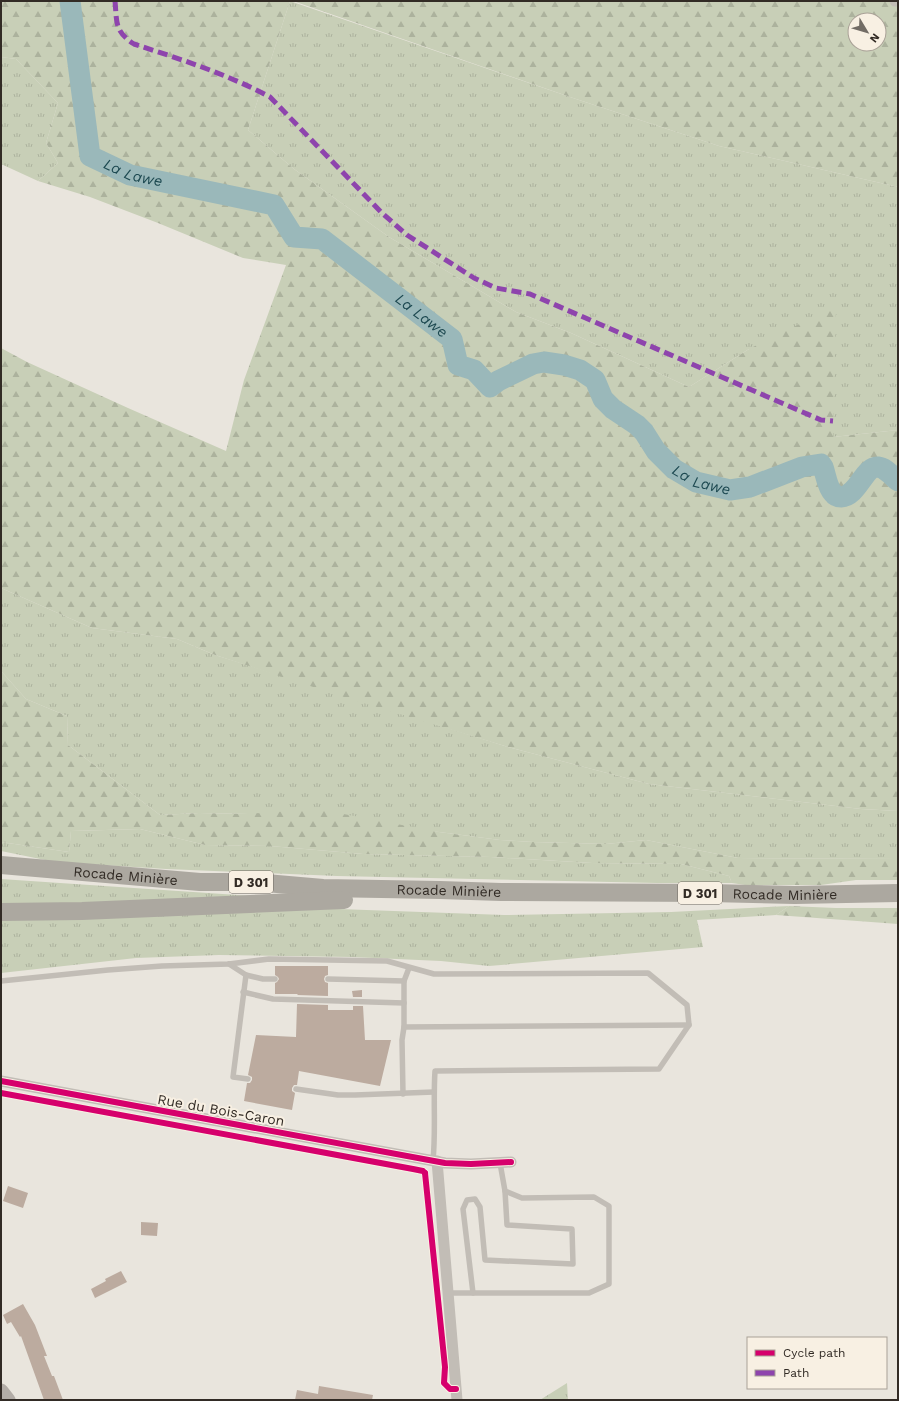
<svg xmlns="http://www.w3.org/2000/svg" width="899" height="1401" font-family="'Work Sans',sans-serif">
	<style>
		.grass { fill: url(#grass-tufts) }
		.forest { fill: url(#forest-firs); fill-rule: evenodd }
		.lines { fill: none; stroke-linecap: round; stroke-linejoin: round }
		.river { stroke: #9ab8ba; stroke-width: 21 }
		.building { fill: #bcab9f }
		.service { stroke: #c2bdb6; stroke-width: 5.5 }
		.minor { stroke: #c2bdb6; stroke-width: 11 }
		.secondary { stroke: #b3ada7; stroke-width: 15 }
		.trunk { stroke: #aca8a0; stroke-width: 18 }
		.quiet { stroke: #8e44ad; stroke-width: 5; stroke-dasharray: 10 5; stroke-linecap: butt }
		.cycleway-casing { stroke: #f8f0e3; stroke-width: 8 }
		.cycleway { stroke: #d6006c; stroke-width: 6 }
		.labels { text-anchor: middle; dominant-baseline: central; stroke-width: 4; stroke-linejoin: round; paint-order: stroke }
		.shield { fill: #f8f0e3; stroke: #6d665e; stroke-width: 1 }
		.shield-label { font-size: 13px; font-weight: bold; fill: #322b25 }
		.street-label { font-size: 14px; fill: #322b25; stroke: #f8f0e3 }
		.water-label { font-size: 15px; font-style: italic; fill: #1d4951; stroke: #f8f0e3 }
	</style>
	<defs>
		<pattern id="grass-tufts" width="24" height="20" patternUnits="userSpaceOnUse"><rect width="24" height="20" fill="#c8cfb7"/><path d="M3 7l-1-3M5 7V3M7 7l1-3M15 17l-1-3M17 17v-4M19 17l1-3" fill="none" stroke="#acb29d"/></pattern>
		<pattern id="forest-firs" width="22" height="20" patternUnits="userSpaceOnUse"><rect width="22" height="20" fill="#c8cfb7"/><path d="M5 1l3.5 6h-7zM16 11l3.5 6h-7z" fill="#acb29d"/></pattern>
	</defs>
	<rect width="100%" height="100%" fill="#e9e5dd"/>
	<g class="grass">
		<polygon points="290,1 573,98 719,146 898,187 898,430 833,437 749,349 689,387 571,333 516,312 389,237 294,169 248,130"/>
		<polygon points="1,57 16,59 58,103 46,143 58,163 38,181 1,164"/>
		<polygon points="1,588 92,628 177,639 215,655 508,747 649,784 861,809 898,811 898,859 738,858 646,840 606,844 533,842 500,840 439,832 248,814 199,813 160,815 68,745 67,716 26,699 1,671"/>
		<polygon points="140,829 205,845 270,846 363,854 491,857 592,863 681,864 729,876 732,883 657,883 337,876 166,869 55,862 1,851 1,842 69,852 71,831"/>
		<polygon points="1,879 266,897 339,909 504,915 671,912 789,906 776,915 697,920 703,947 489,966 441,961 352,957 219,955 136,958 1,973"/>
		<polygon points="567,1383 568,1400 540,1400"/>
	</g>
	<g class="forest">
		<polygon points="1,1 290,1 248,130 294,169 389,237 516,312 571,333 689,387 749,349 836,306 833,437 898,430 898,811 861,809 649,784 508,747 344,697 215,655 177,639 92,628 1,588 1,348 27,362 128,408 226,451 244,380 286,265 243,258 158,223 90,197 38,181 58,163 46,143 58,103 16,59 1,57"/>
		<path d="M293,1H898V187L719,146L573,98ZM855,20H879V44H855Z"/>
		<polygon points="1,671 26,699 67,716 68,745 160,815 199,813 248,814 317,809 439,832 500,840 533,842 606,844 646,840 738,858 898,859 898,880 856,880 821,885 745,885 732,883 729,876 681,864 592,863 491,857 363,854 270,846 205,845 140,829 71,831 69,852 1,842"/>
		<polygon points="789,906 836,908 898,908 898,924 776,915"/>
	</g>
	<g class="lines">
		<path class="river" id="s1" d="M70,1L90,156L130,175L274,205L294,237L322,239L452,339L458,365L474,370L490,387L498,381L533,364L544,362L564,365L580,370L595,380L603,399L613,409L637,425L644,432L656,451L674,469L696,482L730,490L750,487L802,467L821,464L823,467C826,475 827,487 833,493C835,496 837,497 841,497C858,496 864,466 878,467C886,468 892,476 898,481"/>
	</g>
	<g class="building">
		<polygon points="275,966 328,966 328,975 325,976 324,979 325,982 328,983 328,996 297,995 298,994 275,994 275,983 277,982 279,979 278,977 275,975"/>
		<polygon points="362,990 362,997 353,997 352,991"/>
		<polygon points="297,1004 328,1005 328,1010 353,1010 353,1006 363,1006 365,1040 391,1040 380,1086 299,1071 297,1085 294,1085 292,1088 292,1091 295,1093 292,1110 244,1101 247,1083 250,1083 252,1080 252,1077 248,1075 256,1035 296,1037"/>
		<polygon points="8,1186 28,1193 23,1208 3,1201"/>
		<polygon points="141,1222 158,1223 157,1236 141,1235"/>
		<polygon points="121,1271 127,1282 95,1298 91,1289 106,1281 105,1279"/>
		<polygon points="23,1304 35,1325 47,1356 44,1356 52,1376 54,1376 63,1400 44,1400 21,1336 20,1337 11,1322 7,1324 3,1315"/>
		<polygon points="319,1386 373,1395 372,1400 295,1400 297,1390 318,1394"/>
	</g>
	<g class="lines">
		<g class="service">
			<polyline points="229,964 246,975 263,979 275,979"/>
			<polyline points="246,975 233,1077 248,1079"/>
			<polyline points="328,979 404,981"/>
			<path d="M1,981L108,970L162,966L229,964L269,959L387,961L434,974L648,973L687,1005L689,1025L659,1069L435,1071C433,1101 436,1131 433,1160"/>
			<polyline points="243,992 273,999 404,1003"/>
			<polyline points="404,1027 689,1025"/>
			<polyline points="296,1089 338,1095 355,1095 434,1092"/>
			<polyline points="403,1094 402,1040 404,1027 404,981 409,968"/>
			<polyline points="448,1293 589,1293 609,1284 609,1206 594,1197 522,1198 505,1191 500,1163"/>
			<polyline points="473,1293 463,1209 467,1200 475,1199 480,1207 485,1260 573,1264 572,1229 507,1225 505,1191"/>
		</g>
		<g class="minor">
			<polyline points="895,1 898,1"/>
			<polyline points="1,1081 445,1163 471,1164 511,1162"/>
			<polyline points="437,1161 457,1400"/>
		</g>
		<polyline class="secondary" points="1,1391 8,1400"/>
		<g class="trunk">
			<path id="s2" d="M1,865L200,882H254L323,888L440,890L501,892L709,893L795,895L898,893"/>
			<polyline points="1,912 82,911 344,900"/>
		</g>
		<path class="quiet" d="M115,1C117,22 114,31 134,44C180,59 227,74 270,97L382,213L407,235L474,278L496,288L530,294L821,420L833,421"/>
		<defs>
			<g id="cycleway">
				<polyline points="1,1081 445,1163 471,1164 511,1162"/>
				<polyline points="1,1093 413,1169 423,1171 425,1173"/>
				<polyline points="425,1173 445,1367 444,1383 450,1389 456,1389"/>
			</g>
		</defs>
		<use href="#cycleway" class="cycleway-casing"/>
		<use href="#cycleway" class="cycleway"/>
	</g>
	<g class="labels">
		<g class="shield">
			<rect x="229" y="871" width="44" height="22" rx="3"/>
			<rect x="678" y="882" width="44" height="22" rx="3"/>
		</g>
		<g class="shield-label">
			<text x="251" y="882">D 301</text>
			<text x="700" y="893">D 301</text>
		</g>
		<g class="street-label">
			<text stroke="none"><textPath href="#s2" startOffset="125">Rocade Minière</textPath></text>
			<text stroke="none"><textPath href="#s2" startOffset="449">Rocade Minière</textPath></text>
			<text stroke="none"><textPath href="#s2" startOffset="785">Rocade Minière</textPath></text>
			<text transform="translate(221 1110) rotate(10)">Rue du Bois-Caron</text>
		</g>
		<g class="water-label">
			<text stroke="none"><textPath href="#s1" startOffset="203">La Lawe</textPath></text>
			<text stroke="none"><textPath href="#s1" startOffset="539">La Lawe</textPath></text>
			<text stroke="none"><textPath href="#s1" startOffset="911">La Lawe</textPath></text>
		</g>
	</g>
	<rect width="899" height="1401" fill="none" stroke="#322b25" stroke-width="4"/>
	<rect x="747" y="1337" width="140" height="52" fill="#f8f0e3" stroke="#a9a197"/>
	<rect x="755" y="1350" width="20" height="6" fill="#d6006c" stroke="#a9a197"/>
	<text x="783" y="1357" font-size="12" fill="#322b25">Cycle path</text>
	<rect x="755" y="1370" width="20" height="6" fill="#8e44ad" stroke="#a9a197"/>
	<text x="783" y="1377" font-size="12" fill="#322b25">Path</text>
	<g transform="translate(867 32) rotate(128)"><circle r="19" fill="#f8f0e3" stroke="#a9a197"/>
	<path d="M0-3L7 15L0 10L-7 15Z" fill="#726c65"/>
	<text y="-6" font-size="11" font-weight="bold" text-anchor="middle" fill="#322b25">N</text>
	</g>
</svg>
